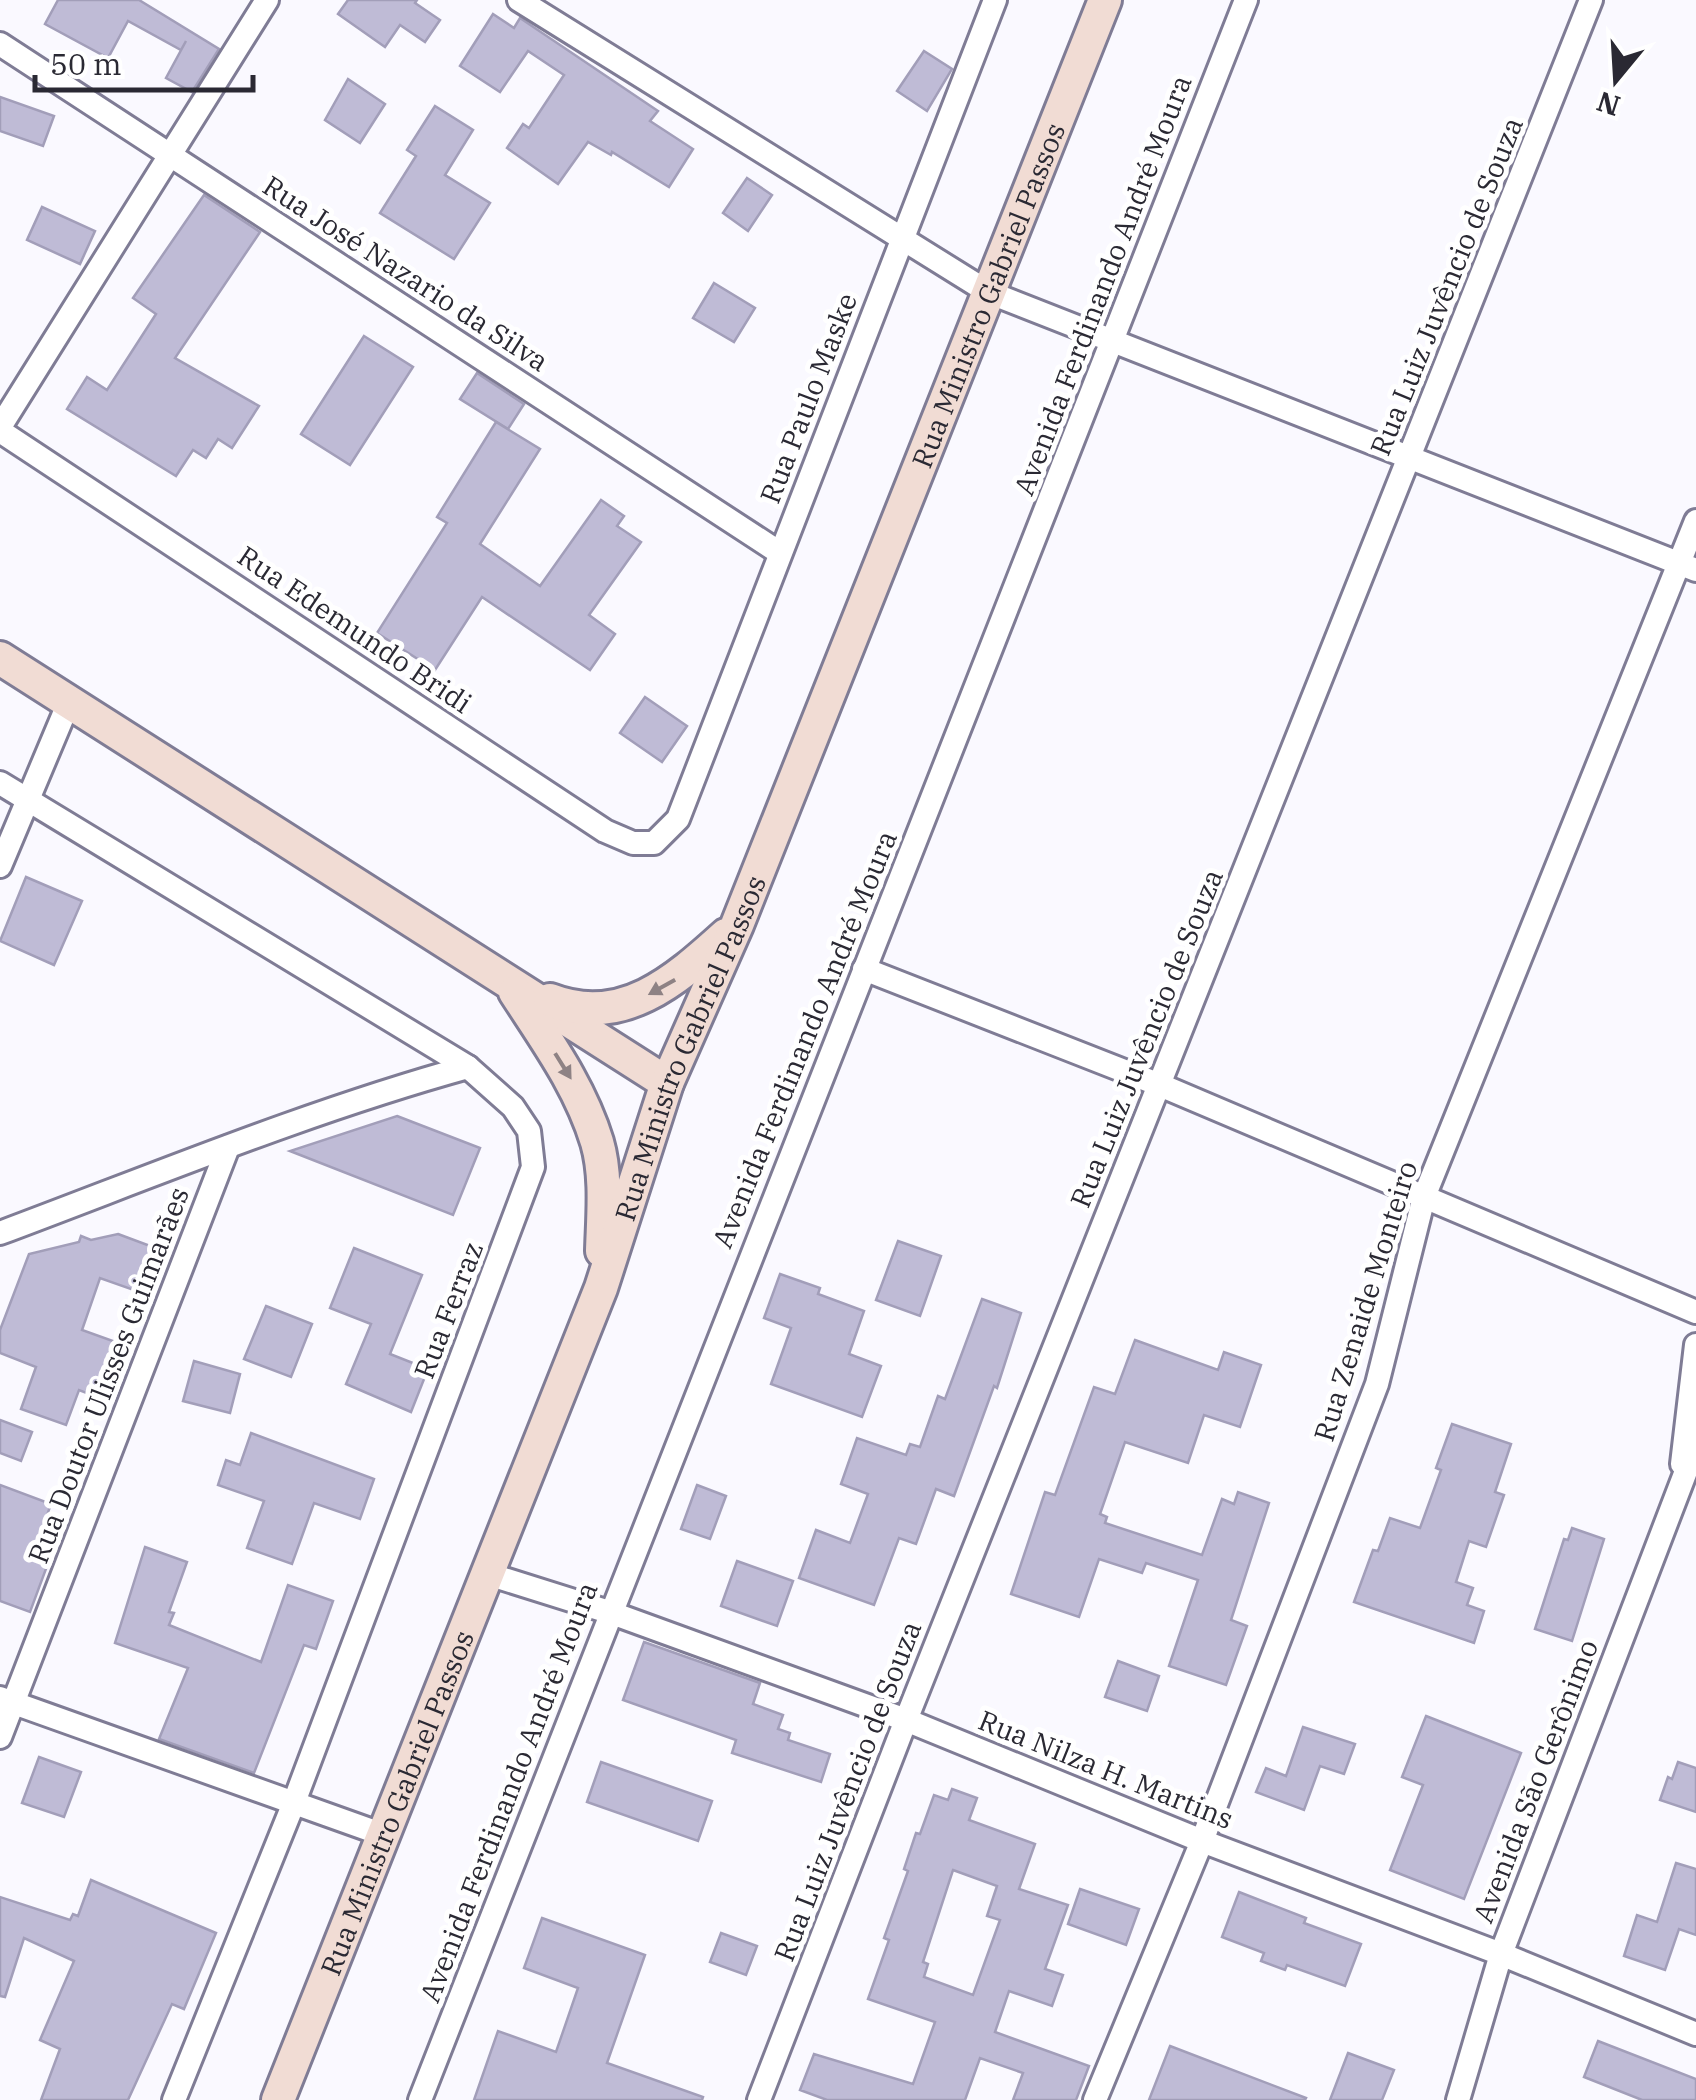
<svg xmlns="http://www.w3.org/2000/svg" width="1696" height="2100" font-family="'IBM Plex Serif',serif">
	<style>
		.building { fill: #bfbbd6; stroke: #a29eb9; stroke-width: 2.5; fill-rule: evenodd }
		.lines { fill: none; stroke-linecap: round; stroke-linejoin: round }
		.street-casing { stroke: #7f7c95; stroke-width: 28 }
		.secondary-casing { stroke: #7f7c95; stroke-width: 38 }
		.street { stroke: #fff; stroke-width: 22 }
		.secondary { stroke: #f1dcd4; stroke-width: 32 }
		.oneway { fill: #8e8284 }
		.labels { text-anchor: middle; dominant-baseline: central; stroke-width: 10; stroke-linejoin: round; paint-order: stroke }
		.street-label { font-size: 28px; fill: #2a2933; stroke: #fff }
	</style>
	<rect width="100%" height="100%" fill="#faf9ff"/>
	<g class="building">
		<polygon points="58,0 139,0 219,49 192,92 166,78 186,41 181,50 128,21 108,58 45,24"/>
		<polygon points="348,0 417,0 415,3 440,20 425,42 400,25 385,47 338,14"/>
		<polygon points="493,14 514,28 520,18 658,111 650,121 693,149 669,187 612,152 611,155 588,142 558,184 507,148 523,124 529,128 564,75 528,51 500,92 460,66"/>
		<polygon points="924,51 952,69 927,111 897,91"/>
		<polygon points="348,79 385,104 360,143 325,120"/>
		<polygon points="0,97 54,116 43,146 0,131"/>
		<polygon points="435,106 473,130 445,175 490,203 454,259 380,213 416,156 407,150"/>
		<polygon points="747,178 772,195 748,231 723,213"/>
		<polygon points="204,195 260,232 175,358 259,406 232,448 218,439 206,458 193,450 176,476 67,409 87,377 107,390 156,314 133,298"/>
		<polygon points="42,207 95,231 80,264 27,240"/>
		<polygon points="714,283 755,308 734,342 693,318"/>
		<polygon points="364,336 413,367 350,465 301,434"/>
		<polygon points="477,373 524,404 508,429 460,399"/>
		<polygon points="496,422 540,449 480,544 540,586 601,500 624,516 617,526 641,542 589,615 615,634 590,670 482,597 435,670 377,633 447,523 437,517"/>
		<polygon points="645,697 687,726 662,762 620,733"/>
		<polygon points="26,877 82,901 54,965 0,941"/>
		<polygon points="397,1116 480,1148 453,1215 290,1151"/>
		<polygon points="118,1234 161,1250 145,1294 100,1278 82,1330 124,1345 109,1384 105,1383 100,1398 79,1390 66,1425 21,1409 36,1367 0,1353 0,1330 29,1254 79,1242 81,1236 91,1240"/>
		<polygon points="898,1241 941,1256 920,1316 876,1300"/>
		<polygon points="354,1248 422,1275 390,1354 428,1369 411,1412 346,1384 371,1324 330,1308"/>
		<polygon points="780,1274 820,1288 818,1294 864,1311 849,1354 881,1366 862,1417 771,1384 791,1328 764,1318"/>
		<polygon points="982,1299 1021,1313 997,1388 994,1386 954,1496 936,1489 916,1544 899,1538 874,1605 799,1578 816,1530 850,1543 868,1494 841,1484 857,1438 906,1455 910,1444 920,1447 938,1396 945,1399"/>
		<polygon points="266,1306 312,1324 291,1377 244,1359"/>
		<polygon points="1135,1340 1218,1370 1224,1352 1261,1365 1240,1427 1204,1415 1188,1463 1125,1442 1100,1514 1107,1517 1105,1523 1202,1555 1222,1499 1234,1504 1238,1492 1269,1503 1231,1620 1247,1626 1226,1685 1169,1666 1198,1580 1146,1563 1142,1573 1099,1559 1079,1617 1011,1594 1045,1492 1055,1495 1094,1387 1115,1394"/>
		<polygon points="194,1361 240,1374 230,1413 183,1401"/>
		<polygon points="0,1420 32,1432 21,1461 0,1453"/>
		<polygon points="1452,1424 1511,1444 1495,1492 1504,1495 1486,1547 1469,1541 1456,1582 1473,1588 1467,1605 1484,1611 1474,1643 1354,1602 1373,1550 1378,1551 1390,1518 1420,1528 1441,1470 1436,1468"/>
		<polygon points="251,1433 374,1479 360,1519 314,1503 292,1564 247,1548 264,1501 218,1485 226,1460 240,1465"/>
		<polygon points="0,1485 51,1504 34,1552 50,1558 30,1612 0,1601"/>
		<polygon points="697,1485 726,1496 710,1539 681,1529"/>
		<polygon points="1572,1528 1604,1539 1572,1641 1535,1629 1564,1539 1568,1540"/>
		<polygon points="145,1547 187,1562 169,1612 174,1613 169,1625 261,1662 288,1585 333,1601 316,1649 304,1645 254,1773 159,1739 188,1668 115,1643"/>
		<polygon points="737,1561 793,1581 777,1626 721,1606"/>
		<polygon points="644,1642 760,1683 753,1704 783,1715 778,1729 790,1733 788,1740 830,1754 821,1782 732,1753 736,1740 623,1700"/>
		<polygon points="1118,1661 1159,1676 1147,1711 1105,1697"/>
		<polygon points="1426,1716 1521,1753 1464,1899 1390,1870 1423,1785 1402,1777"/>
		<polygon points="1303,1727 1355,1744 1344,1774 1320,1766 1304,1810 1256,1792 1266,1768 1286,1776"/>
		<polygon points="39,1757 81,1772 64,1817 22,1803"/>
		<polygon points="601,1762 712,1801 698,1841 587,1802"/>
		<polygon points="1678,1762 1696,1768 1696,1812 1660,1800 1668,1777 1672,1779"/>
		<path d="M952,1789L977,1798L969,1820L1035,1844L1019,1889L1068,1905L1045,1969L1063,1975L1052,2006L1009,1991L995,2032L1089,2066L1076,2100H1013L1023,2073L980,2058L965,2100H827L800,2090L814,2054L913,2084L935,2022L868,1999L889,1940L884,1938L908,1871L904,1869L916,1833L920,1834L934,1795L948,1800ZM953,1870L997,1886L987,1916L1000,1920L973,1995L924,1977L928,1964L923,1962Z"/>
		<polygon points="1676,1863 1696,1869 1696,1935 1679,1929 1665,1970 1624,1956 1637,1915 1657,1922"/>
		<polygon points="91,1880 216,1933 184,2009 172,2004 128,2100 41,2100 60,2049 40,2040 74,1961 24,1938 5,1997 0,1996 0,1897 70,1920 73,1914 78,1916"/>
		<polygon points="1080,1889 1139,1909 1126,1945 1068,1924"/>
		<polygon points="1239,1892 1306,1918 1304,1923 1361,1944 1345,1986 1287,1965 1285,1970 1261,1961 1264,1953 1222,1937"/>
		<polygon points="542,1918 645,1955 607,2063 703,2097 702,2100 474,2100 498,2031 556,2052 578,1988 524,1968"/>
		<polygon points="721,1933 757,1946 746,1975 710,1962"/>
		<polygon points="1598,2041 1696,2079 1696,2100 1642,2100 1584,2077"/>
		<polygon points="1170,2046 1306,2098 1305,2100 1149,2100"/>
		<polygon points="1348,2053 1394,2070 1382,2100 1330,2100"/>
	</g>
	<g class="lines">
		<defs>
			<g id="street">
				<polyline points="519,0 988,292 1696,570"/>
				<polyline points="0,44 780,553"/>
				<polyline points="0,427 267,0"/>
				<polyline points="0,431 605,831 633,843 654,843 678,819 995,0"/>
				<polyline points="0,783 468,1067 513,1107 529,1131 533,1167 293,1805 174,2100"/>
				<polyline points="0,866 69,702"/>
				<polyline points="864,969 1160,1085 1696,1312"/>
				<path d="M0,1233C155,1175 309,1111 468,1067"/>
				<polyline points="1682,1464 1696,1345"/>
				<polyline points="488,1574 609,1612 906,1720 1202,1841 1501,1954 1696,2034"/>
				<polyline points="0,1698 384,1835"/>
				<polyline points="0,1737 228,1147"/>
				<polyline points="420,2100 1246,0"/>
				<polyline points="759,2100 906,1720 1591,0"/>
				<polyline points="1095,2100 1202,1841 1377,1384 1424,1197 1696,521"/>
				<polyline points="1458,2100 1501,1954 1696,1445"/>
			</g>
			<g id="secondary">
				<polyline points="0,658 667,1083"/>
				<path d="M515,992C546,1040 580,1086 597,1142C607,1176 603,1216 602,1251"/>
				<path d="M550,1000C622,1028 675,981 726,935"/>
				<path id="s1" d="M278,2100L601,1288L667,1083L737,925L1105,0"/>
			</g>
		</defs>
		<use href="#street" class="street-casing"/>
		<use href="#secondary" class="secondary-casing"/>
		<use href="#street" class="street"/>
		<use href="#secondary" class="secondary"/>
	</g>
	<defs><path id="oneway-solid" d="M-6-.8H1V-3.2L6.5 0L1 3.2V.8H-6Z" transform="scale(2.5)"/></defs>
	<g class="oneway">
		<use href="#oneway-solid" transform="translate(662 987) rotate(151)"/>
		<use href="#oneway-solid" transform="translate(563 1066) rotate(58)"/>
	</g>
	<g class="labels">
		<g class="street-label">
			<text transform="translate(406 273) rotate(33)">Rua José Nazario da Silva</text>
			<text transform="translate(1102 285) rotate(-69)">Avenida Ferdinando André Moura</text>
			<text transform="translate(1446 286) rotate(-68)">Rua Luiz Juvêncio de Souza</text>
			<text stroke="none"><textPath href="#s1" startOffset="1940">Rua Ministro Gabriel Passos</textPath></text>
			<text transform="translate(808 398) rotate(-69)">Rua Paulo Maske</text>
			<text transform="translate(355 629) rotate(34)">Rua Edemundo Bridi</text>
			<text transform="translate(1146 1038) rotate(-68)">Rua Luiz Juvêncio de Souza</text>
			<text transform="translate(804 1039) rotate(-68)">Avenida Ferdinando André Moura</text>
			<text stroke="none"><textPath href="#s1" startOffset="1130">Rua Ministro Gabriel Passos</textPath></text>
			<text transform="translate(1365 1301) rotate(-73)">Rua Zenaide Monteiro</text>
			<text transform="translate(448 1310) rotate(-69)">Rua Ferraz</text>
			<text transform="translate(108 1375) rotate(-69)">Rua Doutor Ulisses Guimarães</text>
			<text transform="translate(1106 1769) rotate(22)">Rua Nilza H. Martins</text>
			<text transform="translate(1535 1781) rotate(-69)">Avenida São Gerônimo</text>
			<text transform="translate(847 1791) rotate(-69)">Rua Luiz Juvêncio de Souza</text>
			<text transform="translate(508 1792) rotate(-69)">Avenida Ferdinando André Moura</text>
			<text stroke="none"><textPath href="#s1" startOffset="320">Rua Ministro Gabriel Passos</textPath></text>
		</g>
	</g>
	<g transform="translate(1616 80) rotate(198)" stroke="#ffffff" stroke-width="8" paint-order="stroke">
	<path d="M0-8L18 38L0 25L-18 38Z" fill="#2a2933"/>
	<text y="-15" font-size="28" font-weight="bold" text-anchor="middle" fill="#2a2933">N</text>
	</g>
	<path d="M35 75v15h218v-15" fill="none" stroke="#2a2933" stroke-width="5"/>
	<text x="50" y="75" font-size="30" fill="#2a2933" stroke="#ffffff" stroke-width="8" paint-order="stroke">50 m</text>
</svg>
